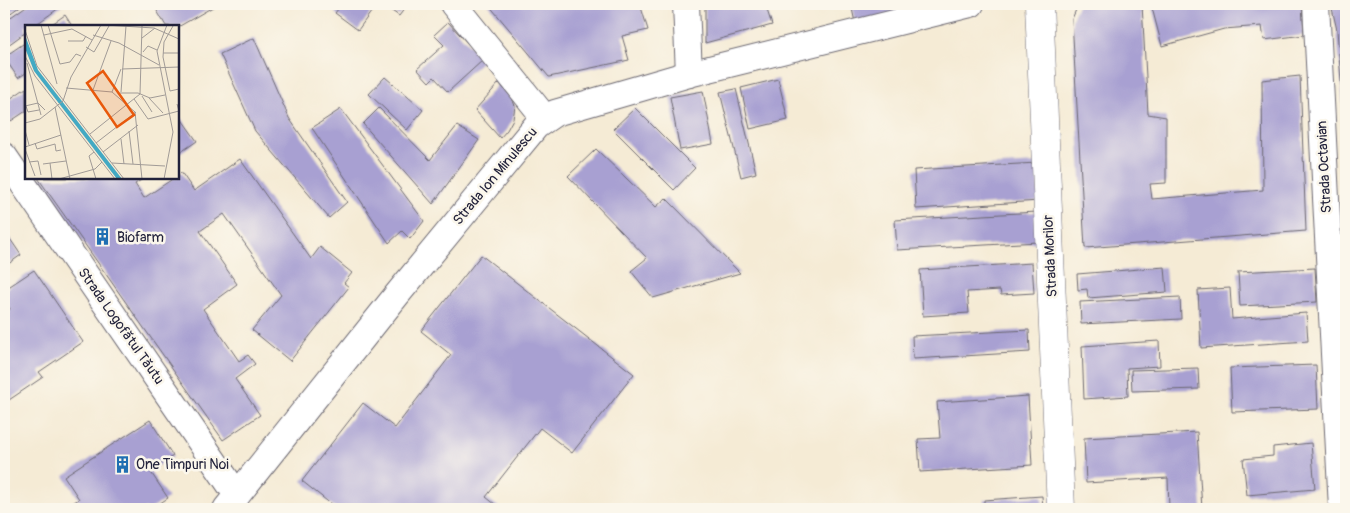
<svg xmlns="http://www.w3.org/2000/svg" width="1350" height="513" font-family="Pangolin,sans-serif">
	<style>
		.building { fill: #a8a0d2 }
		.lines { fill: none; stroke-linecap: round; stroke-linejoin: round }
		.minor-casing { stroke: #6c6871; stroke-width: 28 }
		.tertiary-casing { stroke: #6c6871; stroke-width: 29 }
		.minor { stroke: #fff; stroke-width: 26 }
		.tertiary { stroke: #fff; stroke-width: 28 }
		.labels { text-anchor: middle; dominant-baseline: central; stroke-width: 5; stroke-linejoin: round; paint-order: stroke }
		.street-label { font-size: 14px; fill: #22223b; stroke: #fbf7ec }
		.poi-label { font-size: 14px; fill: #22223b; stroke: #fbf7ec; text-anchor: start }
		.inset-road { fill: none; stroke: #a19b97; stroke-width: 1 }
		.view { fill: #e8590c; fill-opacity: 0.15; stroke: #e8590c; stroke-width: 2.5 }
		.inset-edge { fill: none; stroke: #22223b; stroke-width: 2.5 }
	</style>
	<rect width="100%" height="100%" fill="#fbf7ec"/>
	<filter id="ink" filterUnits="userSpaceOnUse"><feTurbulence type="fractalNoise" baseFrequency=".02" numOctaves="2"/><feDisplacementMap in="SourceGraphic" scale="10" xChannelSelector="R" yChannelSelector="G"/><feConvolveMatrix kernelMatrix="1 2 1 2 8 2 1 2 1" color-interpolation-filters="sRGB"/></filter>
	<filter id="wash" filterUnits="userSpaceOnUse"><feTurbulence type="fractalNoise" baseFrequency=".0096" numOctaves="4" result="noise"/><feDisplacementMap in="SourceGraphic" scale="20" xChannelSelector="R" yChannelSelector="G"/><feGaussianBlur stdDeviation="1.12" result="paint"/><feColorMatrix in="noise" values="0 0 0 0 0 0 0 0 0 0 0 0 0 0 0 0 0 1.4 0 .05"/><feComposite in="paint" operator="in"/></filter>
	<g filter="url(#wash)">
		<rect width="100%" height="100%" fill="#f5ebd5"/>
		<g id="blocks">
			<g class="building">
				<polygon points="4,4 23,4 4,18"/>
				<polygon points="29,4 62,4 63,5 34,26 26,26 26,32 4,48 4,22"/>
				<polygon points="153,4 218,4 178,27 166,26"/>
				<polygon points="342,4 347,4 351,6 353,4 377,4 358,30 335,13"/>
				<polygon points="382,4 408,4 399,16"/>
				<polygon points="488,4 640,4 648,30 622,36 629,60 549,77"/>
				<polygon points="705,4 765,4 772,25 705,43"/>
				<polygon points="851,4 921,4 856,27"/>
				<polygon points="1081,4 1142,4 1148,114 1166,117 1166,183 1150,184 1152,199 1263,190 1262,80 1300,76 1306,231 1085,248 1072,19 1078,5"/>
				<polygon points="1151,4 1302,4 1304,35 1264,40 1262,26 1224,29 1162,46"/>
				<polygon points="1331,4 1346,4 1346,132 1345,132 1337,30"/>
				<polygon points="65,15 72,26 49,26"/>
				<polygon points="448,22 483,60 448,92 434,77 429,82 417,69 444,45 434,35"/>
				<polygon points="254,38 289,118 347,202 329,218 255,131 220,54"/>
				<polygon points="26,42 26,73 18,78 4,57"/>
				<polygon points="385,77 423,110 407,130 369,94"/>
				<polygon points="778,79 788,120 750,129 741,88"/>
				<polygon points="499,83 512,98 515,106 513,119 507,130 500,138 475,110"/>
				<polygon points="26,88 26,111 11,121 4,110 4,103"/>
				<polygon points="736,89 756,173 741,177 720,92"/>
				<polygon points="703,91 713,144 680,150 670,97"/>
				<polygon points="379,108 430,160 457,126 479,140 433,204 363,124"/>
				<polygon points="635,108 695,168 674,190 613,129"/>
				<polygon points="341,109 424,221 410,239 402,231 389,243 312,128"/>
				<polygon points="178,114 197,141 178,154"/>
				<polygon points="596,149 656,207 666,198 740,273 653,298 631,271 647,258 568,176"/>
				<polygon points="240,159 311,259 320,247 352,273 344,283 349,287 290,361 252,330 281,295 224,214 200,231 237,284 203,309 239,361 248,355 255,364 235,379 260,415 223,440 38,178 144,178 135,184 144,198 174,178 178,178 178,175 181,172 194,191"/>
				<polygon points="1037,163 1039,201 916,209 914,170"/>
				<polygon points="1037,212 1038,242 897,250 895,220"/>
				<polygon points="4,230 21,255 4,267"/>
				<polygon points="481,255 634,374 572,453 540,428 486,497 501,509 337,509 302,481 363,403 395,428 451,355 421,331"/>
				<polygon points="1032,263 1034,293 1001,295 1000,290 967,292 969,313 923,316 920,270"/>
				<polygon points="1165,267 1167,292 1088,298 1087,289 1078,290 1077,274"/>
				<polygon points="1315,268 1317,302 1240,306 1238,272"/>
				<polygon points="34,270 83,342 39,372 43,377 6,402 4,398 4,313 10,309 4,299 4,290"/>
				<polygon points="1230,288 1232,319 1306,313 1308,341 1201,348 1198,290"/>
				<polygon points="1180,297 1181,319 1081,324 1080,302"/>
				<polygon points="1029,330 1030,352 913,359 912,336"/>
				<polygon points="1159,341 1160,366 1127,368 1128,396 1084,399 1082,346"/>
				<polygon points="1316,365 1318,409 1232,412 1230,368"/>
				<polygon points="1198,368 1199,389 1132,391 1131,370"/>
				<polygon points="1028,396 1032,465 920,472 918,439 940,438 937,402"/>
				<polygon points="150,420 173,456 150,471 168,498 151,509 63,509 79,499 64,476"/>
				<polygon points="1197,432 1202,509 1169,509 1168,478 1086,483 1084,438"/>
				<polygon points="1311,443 1315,489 1247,495 1243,459 1273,456 1273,447"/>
				<polygon points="1042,496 1043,509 984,509 984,500"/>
				<polygon points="1317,506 1317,509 1296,509 1296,508"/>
			</g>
		</g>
	</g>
	<g filter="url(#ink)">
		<use href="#blocks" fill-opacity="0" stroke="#6c6871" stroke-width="1"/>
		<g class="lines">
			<defs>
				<g id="minor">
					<polyline points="453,4 545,118"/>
					<polyline points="686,4 689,74"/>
					<polyline points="1316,4 1342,509"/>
					<polyline points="4,156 237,495"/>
					<polyline points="226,509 396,296 536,126 555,113 689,74 971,4"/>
				</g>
				<polyline id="tertiary" points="1039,4 1061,509"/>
			</defs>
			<use href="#minor" class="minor-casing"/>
			<use href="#tertiary" class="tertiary-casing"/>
			<use href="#minor" class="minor"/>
			<use href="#tertiary" class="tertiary"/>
		</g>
	</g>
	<defs>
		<symbol id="building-bare" viewBox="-9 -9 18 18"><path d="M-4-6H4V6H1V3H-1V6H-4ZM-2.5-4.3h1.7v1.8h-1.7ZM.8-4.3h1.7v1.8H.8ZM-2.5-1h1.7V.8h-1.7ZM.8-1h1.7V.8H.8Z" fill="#1f6fb2" stroke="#fbf7ec" stroke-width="2.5" paint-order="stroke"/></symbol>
	</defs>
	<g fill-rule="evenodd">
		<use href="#building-bare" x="90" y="224" width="25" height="25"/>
		<use href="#building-bare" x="110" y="452" width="25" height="25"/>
	</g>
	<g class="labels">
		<g class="street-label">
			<text transform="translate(1324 167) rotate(-93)">Strada Octavian</text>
			<text transform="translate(495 176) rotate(-50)">Strada Ion Minulescu</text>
			<text transform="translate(1050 256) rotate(-93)">Strada Morilor</text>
			<text transform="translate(121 326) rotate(55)">Strada Logofătul Tăutu</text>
		</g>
		<g class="poi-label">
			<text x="117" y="237">Biofarm</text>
			<text x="136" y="464">One Timpuri Noi</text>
		</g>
	</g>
	<g transform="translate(25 25)">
		<rect width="154" height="154" fill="#f5ebd5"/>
		<path d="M0,10L13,45L97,154H92L9,46L0,23Z" fill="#43a9c3"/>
		<path class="inset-road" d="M16,0L32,59M23,0L35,39L45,37L51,29L56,31M80,0L129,3L154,14M148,1L139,17L138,32L145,66L154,64M0,5L12,41L99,154M19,10L47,4L67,15M68,10L94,18L134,40M117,13L130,3M43,16H58L61,11M61,22L69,27L84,1M118,27L123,21L132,25M138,28H154M0,31L10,51L90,154M2,38L16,90M97,44L154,42M41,63L87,67L110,87L117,154M68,65L86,16M87,67L96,44M96,67L101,1M95,68H113L125,73L140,70M115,69L117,1M117,71L127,87M124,73L138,88M109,74L123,94L154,86L152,79M0,81L13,78L20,85M1,81L3,87L14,85M30,82L45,154M0,98L15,94L38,76L46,52L76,0M0,105L4,120M104,106L108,139M65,109L115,69M96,114L99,139M10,118L12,124L30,119L31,126L36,125M71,118L111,87M0,122L36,110M0,124L10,151M69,127L64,131L71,154M78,127L113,100M4,137L13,136L16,150M25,138L27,154M87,138L140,141M18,139L41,136M34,154L70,144L77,137M139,154L148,107L132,26L142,0"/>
		<path class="view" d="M78,46L109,90L92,102L62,58Z"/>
		<rect width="154" height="154" class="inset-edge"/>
	</g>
	<rect width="1350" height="513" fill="none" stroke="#fbf7ec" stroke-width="20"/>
</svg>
